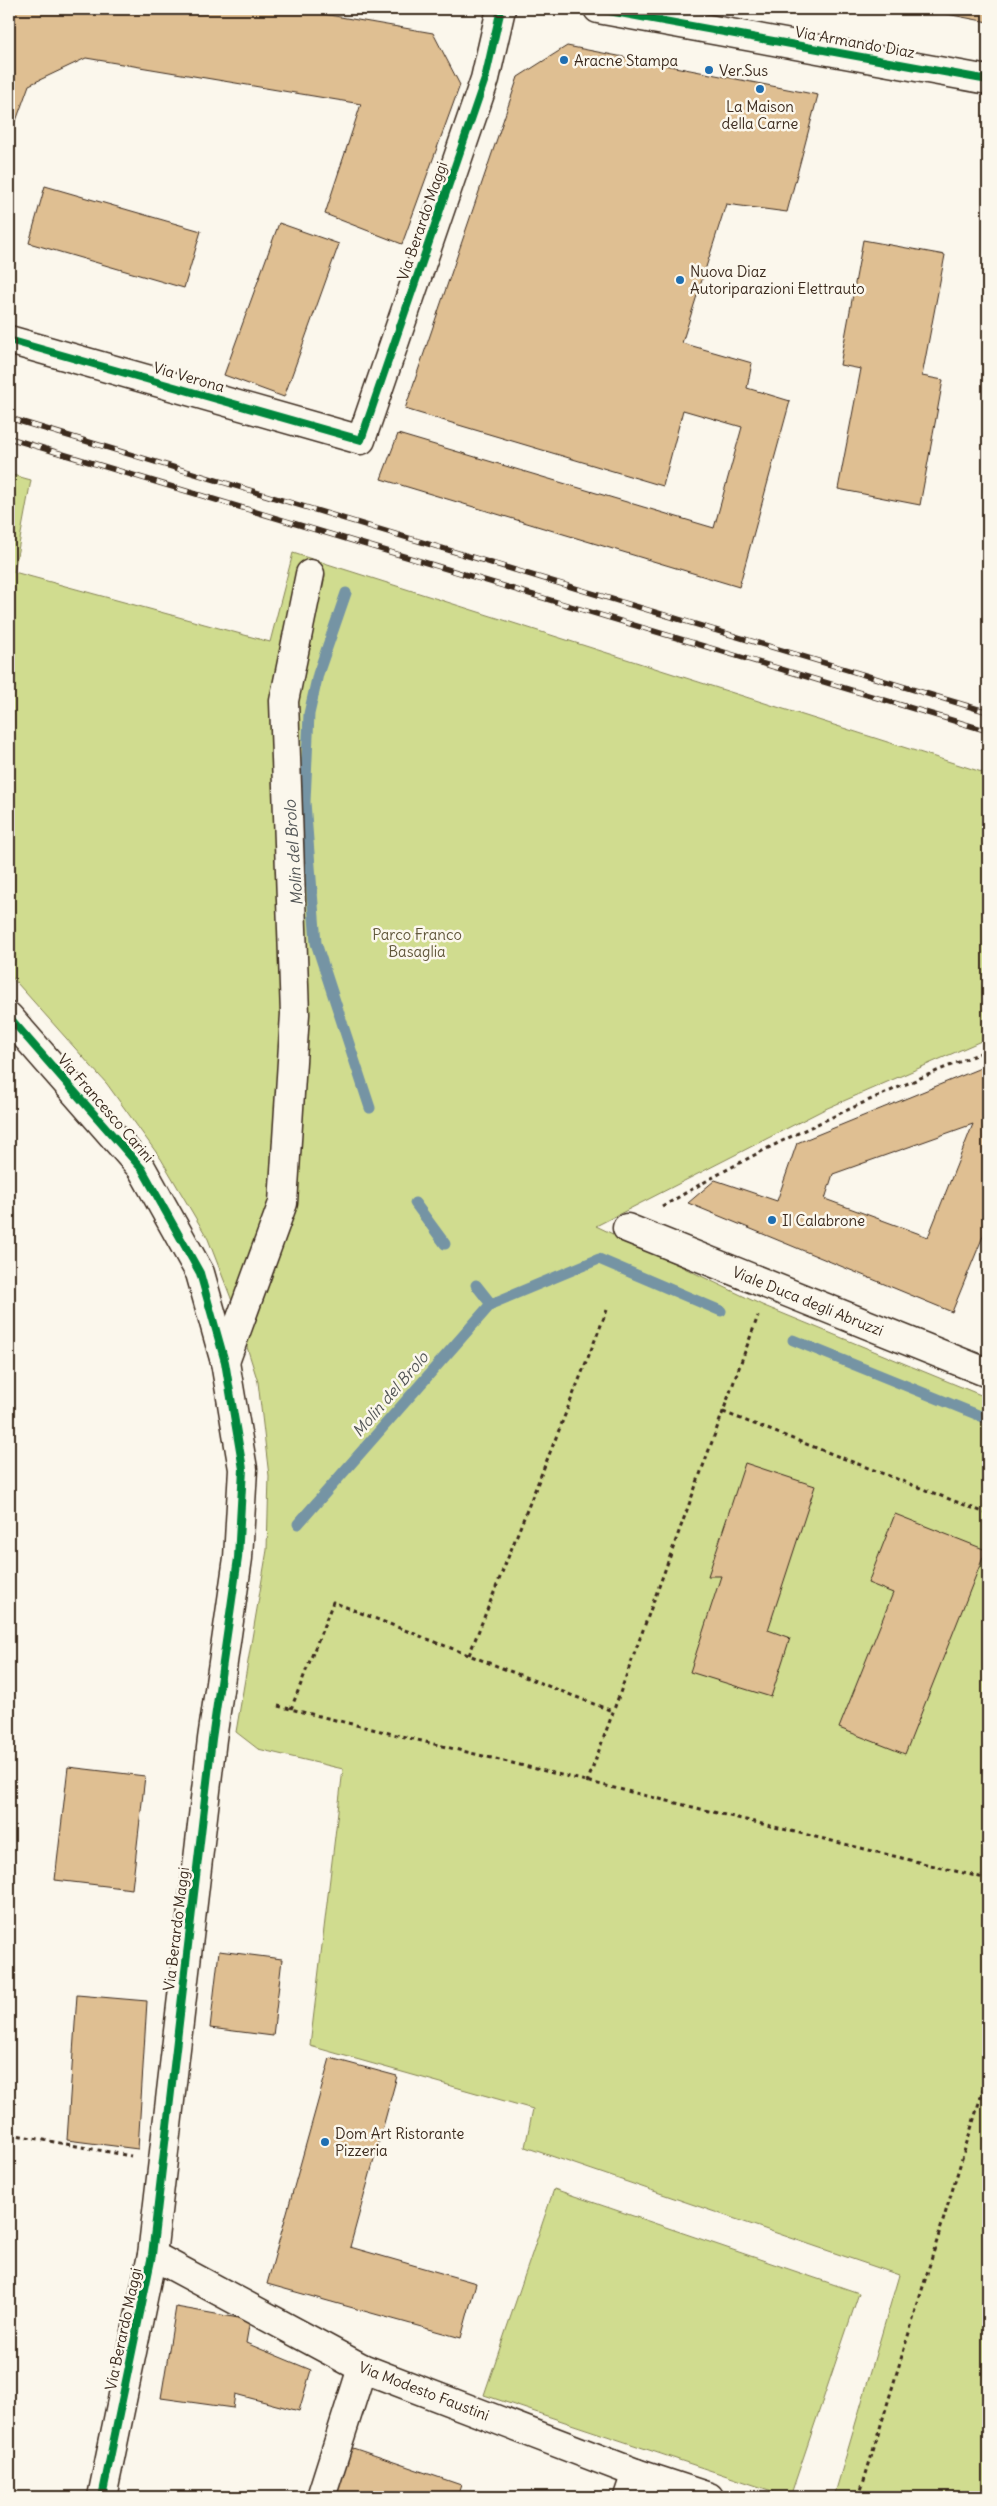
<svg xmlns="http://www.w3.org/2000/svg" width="997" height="2506" font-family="Delius,sans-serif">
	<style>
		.green { fill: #d0dc8f; stroke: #868356 }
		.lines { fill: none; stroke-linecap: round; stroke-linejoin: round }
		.stream { stroke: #7594a4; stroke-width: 11 }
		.building { fill: #dfbf92; stroke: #3b2a1e; fill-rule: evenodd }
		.minor-casing { stroke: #3b2a1e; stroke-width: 31 }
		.path { stroke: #3b2a1e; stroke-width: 3; stroke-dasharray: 4 4; stroke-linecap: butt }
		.minor { stroke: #fbf7ec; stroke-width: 28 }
		.rail-casing { stroke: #3b2a1e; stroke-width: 5.5 }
		.rail { stroke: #fbf7ec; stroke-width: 4; stroke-dasharray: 11; stroke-linecap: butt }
		.cycleway-casing { stroke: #fbf7ec; stroke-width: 11 }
		.cycleway { stroke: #00873e; stroke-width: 8 }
		.poi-dot { fill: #1f6fb2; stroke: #fbf7ec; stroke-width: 2 }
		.labels { text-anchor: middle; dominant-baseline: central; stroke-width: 5; stroke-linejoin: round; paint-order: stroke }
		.street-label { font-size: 15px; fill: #3b2a1e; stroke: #fbf7ec }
		.poi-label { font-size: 15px; fill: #3b2a1e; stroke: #fbf7ec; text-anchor: start }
		.park-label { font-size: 15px; fill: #60563a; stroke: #fbf7ec }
		.water-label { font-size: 16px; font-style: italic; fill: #535656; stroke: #fbf7ec }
	</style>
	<rect width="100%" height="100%" fill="#fbf7ec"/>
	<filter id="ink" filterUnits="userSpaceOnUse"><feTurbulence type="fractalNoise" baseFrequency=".02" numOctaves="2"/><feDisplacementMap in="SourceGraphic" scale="10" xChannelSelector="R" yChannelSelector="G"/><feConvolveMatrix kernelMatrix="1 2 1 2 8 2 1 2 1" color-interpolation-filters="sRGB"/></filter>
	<g filter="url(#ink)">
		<g class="green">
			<polygon points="9,474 31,480 14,572 270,642 293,553 988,774 988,1038 823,1110 596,1226 762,1305 988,1398 988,2497 834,2497 899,2275 525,2147 533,2109 310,2046 343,1769 258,1749 236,1732 267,1550 269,1476 258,1382 234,1306 208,1239 161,1159 107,1084 9,974"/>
			<polygon points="554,2189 859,2293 790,2497 484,2395"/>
		</g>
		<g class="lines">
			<g class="stream">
				<polyline points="346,593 318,674 309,714 305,802 316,943 370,1108"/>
				<polyline points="415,1203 445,1244"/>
				<polyline points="491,1304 599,1259 721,1311"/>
				<polyline points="793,1340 988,1419"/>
				<polyline points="298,1524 491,1304 476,1285"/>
			</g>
		</g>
		<g class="building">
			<polygon points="9,9 294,9 433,33 460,85 402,244 325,214 361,104 86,58 29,85 16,121 9,118"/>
			<polygon points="921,9 988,9 988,22"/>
			<polygon points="567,46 818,95 787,212 726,204 682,343 752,363 747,388 790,401 739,587 381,479 398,434 714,528 742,427 683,410 663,486 405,409 518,77"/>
			<polygon points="45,186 201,231 184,288 29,243"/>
			<polygon points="279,223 339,244 284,397 224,375"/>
			<polygon points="863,240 945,255 922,376 943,380 920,505 838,489 861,369 840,365"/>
			<path d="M988,1065V1224L952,1312L688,1203L715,1180L777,1201L797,1143ZM973,1124L928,1237L825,1199L833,1174Z"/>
			<polygon points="745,1463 815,1486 768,1630 790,1638 771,1697 690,1672 721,1576 708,1576"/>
			<polygon points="895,1514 986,1550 905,1754 839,1728 893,1593 868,1583"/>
			<polygon points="68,1767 145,1776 132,1889 55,1880"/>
			<polygon points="219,1951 282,1959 273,2036 210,2028"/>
			<polygon points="77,1995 147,2001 138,2149 67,2140"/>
			<polygon points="330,2058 397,2076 350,2247 476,2283 461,2338 267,2284"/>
			<polygon points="176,2307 250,2320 246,2343 311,2370 299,2411 235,2394 233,2408 161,2398"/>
			<polygon points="350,2447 461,2485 457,2497 333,2497"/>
		</g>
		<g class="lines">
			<defs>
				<g id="minor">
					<polyline points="598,9 988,80"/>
					<polyline points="9,340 361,440 485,79 501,9"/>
					<polyline points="9,1017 142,1169 200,1273 225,1362 243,1469 238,1558 212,1739 152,2255 102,2497"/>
					<polyline points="627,1228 988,1373"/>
					<polyline points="225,1362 283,1203 295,1014 284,701 310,574"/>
					<polyline points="152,2255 362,2368 636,2473 709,2497"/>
					<polyline points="321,2497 362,2368"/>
					<polyline points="628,2497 636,2473"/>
				</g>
			</defs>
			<use href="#minor" class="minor-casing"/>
			<g class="path">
				<path d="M662,1207C767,1143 875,1096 988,1050"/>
				<polyline points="723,1412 988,1514"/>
				<polyline points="469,1655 607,1310"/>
				<polyline points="278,1706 988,1879"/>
				<polyline points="291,1709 333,1602 612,1711"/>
				<polyline points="587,1783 758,1316"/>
				<polyline points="11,2134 131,2156"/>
				<polyline points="859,2497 988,2073"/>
			</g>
			<use href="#minor" class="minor"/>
			<defs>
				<g id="rail">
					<polyline points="9,418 988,712"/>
					<polyline points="9,438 988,731"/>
				</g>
			</defs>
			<use href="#rail" class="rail-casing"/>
			<use href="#rail" class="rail"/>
			<defs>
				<g id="cycleway">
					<polyline points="598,9 988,80"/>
					<polyline points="9,340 361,440 485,79 501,9"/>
					<polyline points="9,1017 142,1169 200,1273 225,1362 243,1469 238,1558 212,1739 152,2255 102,2497"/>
				</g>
			</defs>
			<use href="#cycleway" class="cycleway-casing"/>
			<use href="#cycleway" class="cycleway"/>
		</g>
	</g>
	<g class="poi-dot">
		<circle cx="564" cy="60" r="5"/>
		<circle cx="709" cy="70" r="5"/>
		<circle cx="760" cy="89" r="5"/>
		<circle cx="680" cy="280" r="5"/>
		<circle cx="772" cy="1220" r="5"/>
		<circle cx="325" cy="2142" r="5"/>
	</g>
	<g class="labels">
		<g class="street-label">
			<text transform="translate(855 42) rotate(10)">Via Armando Diaz</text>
			<text transform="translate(422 221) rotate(-71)">Via Berardo Maggi</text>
			<text transform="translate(189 377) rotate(16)">Via Verona</text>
			<text transform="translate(106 1108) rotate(49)">Via Francesco Carini</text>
			<text transform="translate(808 1301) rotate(22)">Viale Duca degli Abruzzi</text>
			<text transform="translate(176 1929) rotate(-83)">Via Berardo Maggi</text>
			<text transform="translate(123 2329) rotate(-78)">Via Berardo Maggi</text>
			<text transform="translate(424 2391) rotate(21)">Via Modesto Faustini</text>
		</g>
		<g class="poi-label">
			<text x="574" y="60">Aracne Stampa</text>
			<text x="719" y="70">Ver.Sus</text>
			<text x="760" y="106" text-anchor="middle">La Maison<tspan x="760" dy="17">della Carne</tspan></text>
			<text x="690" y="271">Nuova Diaz<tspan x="690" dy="17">Autoriparazioni Elettrauto</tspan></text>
			<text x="782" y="1220">Il Calabrone</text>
			<text x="335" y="2133">Dom Art Ristorante<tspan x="335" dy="17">Pizzeria</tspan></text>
		</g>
		<g class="park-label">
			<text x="417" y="934">Parco Franco<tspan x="417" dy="17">Basaglia</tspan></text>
		</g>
		<g class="water-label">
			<text transform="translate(293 853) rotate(-94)">Molin del Brolo</text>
			<text transform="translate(390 1394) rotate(-49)">Molin del Brolo</text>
		</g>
	</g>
	<rect width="997" height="2506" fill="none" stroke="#fbf7ec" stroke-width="30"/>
	<rect x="15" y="15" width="967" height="2476" fill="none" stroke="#3b2a1e" stroke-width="2" filter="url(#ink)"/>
</svg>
